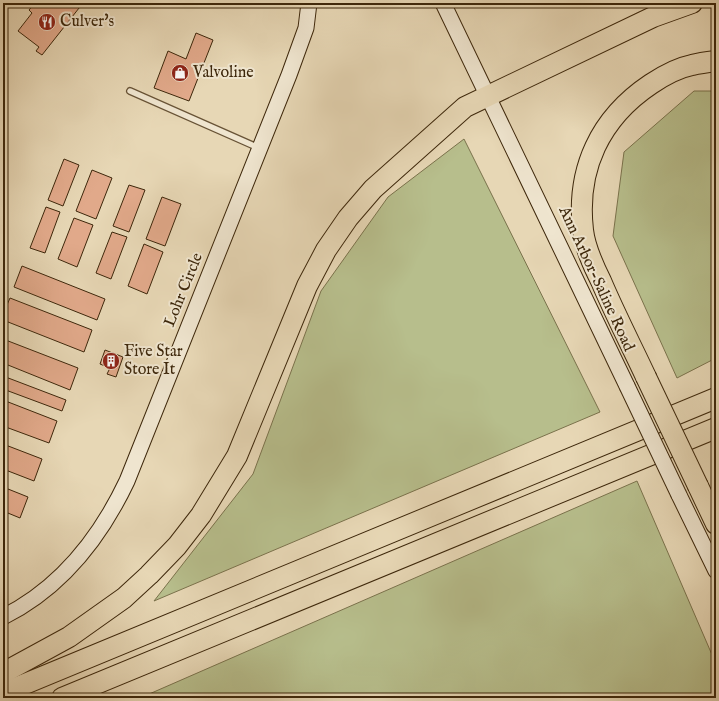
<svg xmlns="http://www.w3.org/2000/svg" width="719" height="701" font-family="'IM FELL English',serif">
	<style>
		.green { fill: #b7be8c; stroke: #7a724c }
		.building { fill: #e1a98a; stroke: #3d270b }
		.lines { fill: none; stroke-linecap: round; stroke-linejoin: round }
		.lane-casing { stroke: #685336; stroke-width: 8 }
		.secondary-casing { stroke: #3d270b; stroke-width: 17 }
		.highway-casing { stroke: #3d270b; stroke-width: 22 }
		.lane { stroke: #efe5cf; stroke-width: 5.5 }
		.secondary { stroke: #efe5cf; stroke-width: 15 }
		.highway { stroke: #e7d7b5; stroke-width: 20 }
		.secondary-bridge-casing { stroke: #3d270b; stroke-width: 17; stroke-linecap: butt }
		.highway-bridge-casing { stroke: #3d270b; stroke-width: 22; stroke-linecap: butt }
		.secondary-bridge { stroke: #efe5cf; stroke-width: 15 }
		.highway-bridge { stroke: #e7d7b5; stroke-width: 20 }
		.labels { text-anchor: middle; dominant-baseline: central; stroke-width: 4; stroke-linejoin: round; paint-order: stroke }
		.poi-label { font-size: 16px; fill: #3d270b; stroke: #efe5cf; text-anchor: start }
		.street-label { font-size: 16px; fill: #3d270b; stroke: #efe5cf }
	</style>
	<rect width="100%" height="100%" fill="#e7d7b5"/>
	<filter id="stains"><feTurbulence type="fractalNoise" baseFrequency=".005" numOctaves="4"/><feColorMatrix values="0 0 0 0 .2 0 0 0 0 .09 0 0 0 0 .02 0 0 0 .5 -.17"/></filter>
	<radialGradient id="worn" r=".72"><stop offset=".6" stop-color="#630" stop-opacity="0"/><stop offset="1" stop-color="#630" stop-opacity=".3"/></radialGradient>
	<g class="green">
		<polygon points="694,91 716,91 716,358 677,378 613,236 624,152"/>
		<polygon points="464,139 600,412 154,601 253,474 321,291 388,197"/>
		<polygon points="637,481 716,664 716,698 140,698"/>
	</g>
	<g class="building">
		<polygon points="35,3 83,3 42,55 36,51 39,47 18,31 32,13 29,10"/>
		<polygon points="196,33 213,40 189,101 154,88 168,51 186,59"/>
		<polygon points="64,159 79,165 63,206 48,200"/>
		<polygon points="92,170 112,178 96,219 76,211"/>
		<polygon points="129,185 145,190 129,232 113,226"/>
		<polygon points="162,197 181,204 165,246 146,239"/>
		<polygon points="46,207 60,212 45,253 30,248"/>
		<polygon points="74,218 93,225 77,267 58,259"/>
		<polygon points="112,232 127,237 111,279 96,273"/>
		<polygon points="144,244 163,252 147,294 128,286"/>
		<polygon points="22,266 105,299 97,320 14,287"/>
		<polygon points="10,298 92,330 84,352 3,320 3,314"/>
		<polygon points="3,339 78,368 70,390 3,363"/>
		<polygon points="105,350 123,357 116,377 107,374 110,368 100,364"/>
		<polygon points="3,376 66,400 62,411 3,389"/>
		<polygon points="3,400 57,421 49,443 3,426"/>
		<polygon points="3,444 42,459 34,481 3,469"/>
		<polygon points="3,487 28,497 20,518 3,511"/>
	</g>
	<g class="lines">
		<defs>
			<polyline id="lane" points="130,91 259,148"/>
			<g id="secondary">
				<polyline points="443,3 627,386"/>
				<polyline points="679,495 716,571"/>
				<path d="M3,617C61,588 100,538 127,481L289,75L306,28L309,3"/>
			</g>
			<g id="highway">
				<path d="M646,377C631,345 615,314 601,281C593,265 585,248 583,230C576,169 600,118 651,84C663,76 677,68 692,65C700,63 708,62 716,61"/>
				<polyline points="698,486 716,524"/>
				<polyline points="3,673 69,637 124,598 149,575 177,546 201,515 237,456 307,286 326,250 348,218 373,189 465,107 653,17 692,3"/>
				<polyline points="3,693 716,398"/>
				<polyline points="62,698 716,428"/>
			</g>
		</defs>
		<use href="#lane" class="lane-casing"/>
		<use href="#secondary" class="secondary-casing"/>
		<use href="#highway" class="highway-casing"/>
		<use href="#lane" class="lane"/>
		<use href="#secondary" class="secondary"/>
		<use href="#highway" class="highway"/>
		<defs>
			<polyline id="secondary-bridge" points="627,386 679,495"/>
			<polyline id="highway-bridge" points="646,377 698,486"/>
		</defs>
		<use href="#secondary-bridge" class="secondary-bridge-casing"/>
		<use href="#highway-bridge" class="highway-bridge-casing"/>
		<use href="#secondary-bridge" class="secondary-bridge"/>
		<use href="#highway-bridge" class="highway-bridge"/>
	</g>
	<defs>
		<symbol id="restaurant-disc" viewBox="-11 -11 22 22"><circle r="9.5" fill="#8f2418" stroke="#efe5cf"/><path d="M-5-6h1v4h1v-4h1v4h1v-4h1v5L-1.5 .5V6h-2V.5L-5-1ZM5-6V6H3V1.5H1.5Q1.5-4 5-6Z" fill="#fff"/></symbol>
		<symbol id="shop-disc" viewBox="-11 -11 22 22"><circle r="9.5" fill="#8f2418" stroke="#efe5cf"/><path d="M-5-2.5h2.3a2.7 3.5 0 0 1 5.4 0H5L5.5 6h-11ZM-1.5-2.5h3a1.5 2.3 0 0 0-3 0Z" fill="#fff"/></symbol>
		<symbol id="building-disc" viewBox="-11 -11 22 22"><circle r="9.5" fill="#8f2418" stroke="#efe5cf"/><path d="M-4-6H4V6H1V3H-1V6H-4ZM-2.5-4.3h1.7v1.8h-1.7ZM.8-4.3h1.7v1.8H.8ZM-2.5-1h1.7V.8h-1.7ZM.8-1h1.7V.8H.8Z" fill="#fff"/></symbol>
	</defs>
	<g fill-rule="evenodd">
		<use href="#restaurant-disc" x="37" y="12" width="20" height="20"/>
		<use href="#shop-disc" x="170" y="63" width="20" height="20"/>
		<use href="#building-disc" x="101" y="351" width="20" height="20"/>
	</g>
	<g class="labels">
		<g class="poi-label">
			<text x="60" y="22">Culver's</text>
			<text x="193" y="73">Valvoline</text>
			<text x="124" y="352">Five Star<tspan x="124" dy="18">Store It</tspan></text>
		</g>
		<g class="street-label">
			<text transform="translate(596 279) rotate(65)">Ann Arbor-Saline Road</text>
			<text transform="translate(184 290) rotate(-68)">Lohr Circle</text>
		</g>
	</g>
	<rect width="719" height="701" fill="none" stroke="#e7d7b5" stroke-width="16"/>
	<rect x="4" y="4" width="711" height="693" fill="none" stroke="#3d270b" stroke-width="2"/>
	<rect x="8" y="8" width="703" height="685" fill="none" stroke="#3d270b"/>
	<rect width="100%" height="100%" filter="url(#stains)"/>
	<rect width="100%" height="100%" fill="url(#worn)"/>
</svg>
